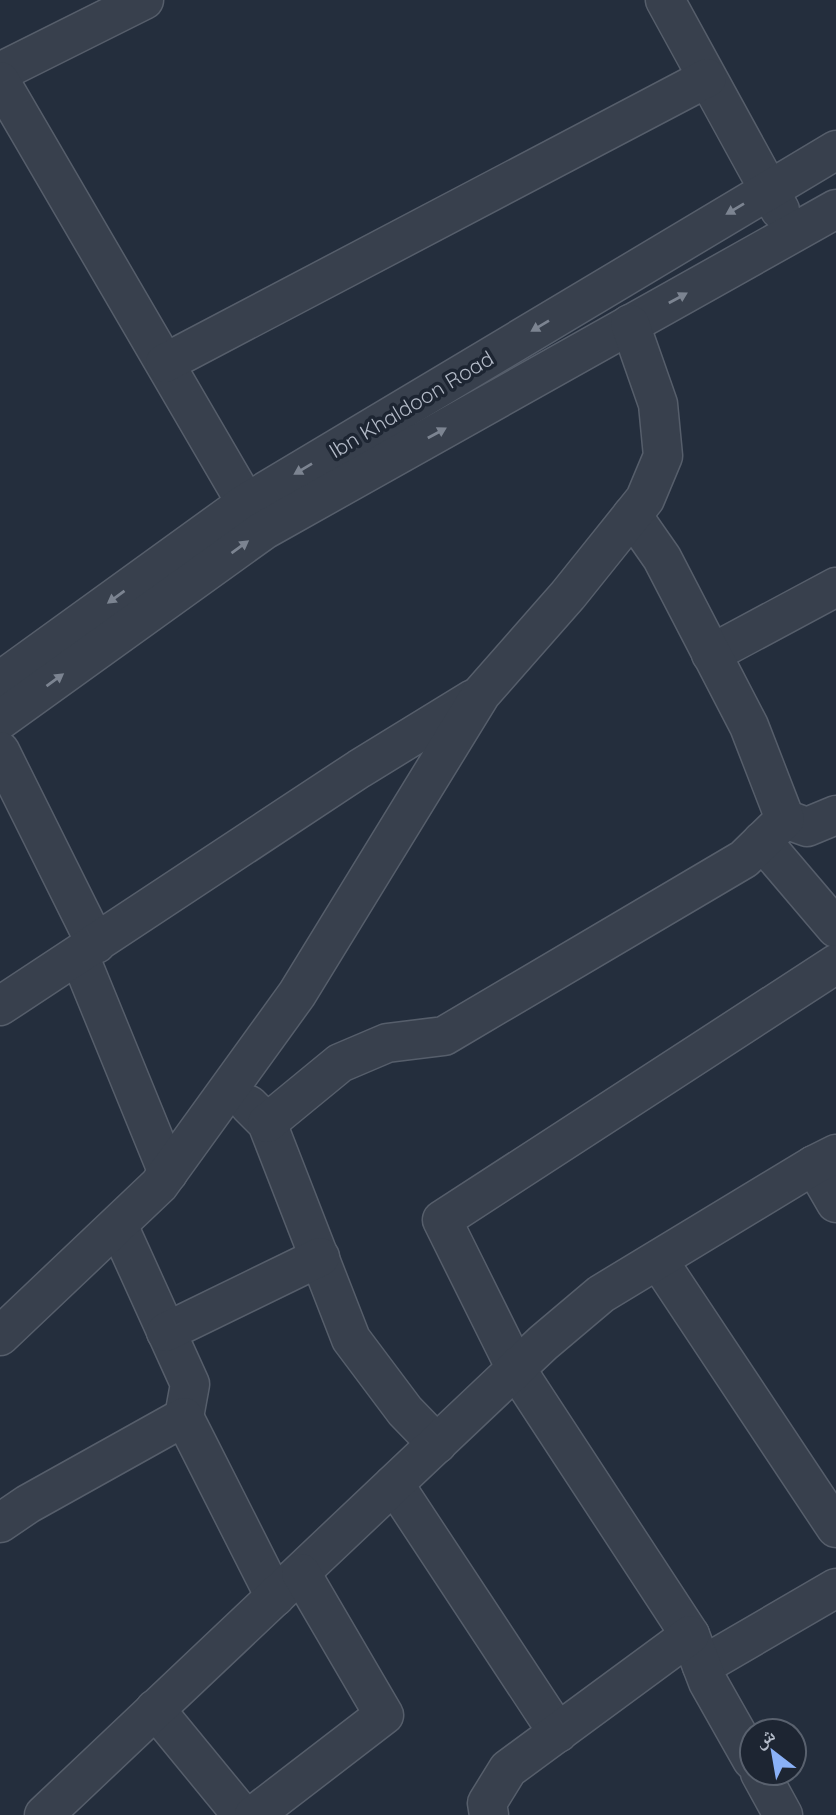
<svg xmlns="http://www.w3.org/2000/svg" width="836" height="1815" font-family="Quicksand,'Noto Naskh Arabic',sans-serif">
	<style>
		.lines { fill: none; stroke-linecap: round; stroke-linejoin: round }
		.minor-casing { stroke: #565e6b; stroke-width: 41 }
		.minor { stroke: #38404d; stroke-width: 38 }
		.oneway { fill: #7c8491 }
		.labels { text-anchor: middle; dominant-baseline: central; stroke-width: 7; stroke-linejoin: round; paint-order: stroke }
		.street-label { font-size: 21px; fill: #b4bbc8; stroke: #1d2532 }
	</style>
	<rect width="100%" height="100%" fill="#242e3d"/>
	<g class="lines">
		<defs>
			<g id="minor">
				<polyline points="665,0 780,210"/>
				<polyline points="0,72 144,0"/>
				<polyline points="0,81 246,503"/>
				<polyline points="165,363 707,78"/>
				<polyline points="711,654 836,587"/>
				<polyline points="0,681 246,503 836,150"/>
				<polyline points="0,720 264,530 836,209"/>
				<polyline points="0,751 96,944"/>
				<polyline points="785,819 807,827 836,815"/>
				<polyline points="762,841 836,928"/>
				<polyline points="79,955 168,1173"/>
				<polyline points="0,1006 359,769 473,699"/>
				<polyline points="249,1105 267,1123 351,1339 405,1411 437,1444"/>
				<polyline points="267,1123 340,1063 387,1043 444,1036 744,859 785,819 749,726 662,558 632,515"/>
				<polyline points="814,1165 836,1203"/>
				<polyline points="118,1225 190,1384 184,1417"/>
				<polyline points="658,1260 836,1528"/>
				<polyline points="166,1332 320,1257"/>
				<polyline points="0,1336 159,1185 297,994 481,694 568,595 645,499 663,456 658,404 630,324"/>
				<polyline points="394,1484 558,1733"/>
				<polyline points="0,1523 28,1504 184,1417 275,1597"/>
				<polyline points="702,1666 836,1588"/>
				<polyline points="155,1709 242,1815"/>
				<polyline points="752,1760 708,1682 690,1635 516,1369 442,1220 836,964"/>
				<polyline points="760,1773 783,1815"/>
				<polyline points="44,1815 543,1343 601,1294 814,1165 836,1154"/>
				<polyline points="254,1815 384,1715 301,1573"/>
				<polyline points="489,1815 487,1803 508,1769 690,1635"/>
			</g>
		</defs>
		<use href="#minor" class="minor-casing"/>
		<use href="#minor" class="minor"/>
	</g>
	<defs><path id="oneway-solid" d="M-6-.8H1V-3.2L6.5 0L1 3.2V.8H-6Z" transform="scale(1.75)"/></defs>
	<g class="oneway">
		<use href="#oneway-solid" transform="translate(735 209) rotate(149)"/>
		<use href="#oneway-solid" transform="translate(678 298) rotate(-29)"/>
		<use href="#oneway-solid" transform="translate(540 326) rotate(149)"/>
		<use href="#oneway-solid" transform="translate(437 433) rotate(-29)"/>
		<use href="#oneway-solid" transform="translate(303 469) rotate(149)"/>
		<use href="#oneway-solid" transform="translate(240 547) rotate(-36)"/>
		<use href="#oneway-solid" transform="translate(116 597) rotate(144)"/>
		<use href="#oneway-solid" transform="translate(55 680) rotate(-36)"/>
	</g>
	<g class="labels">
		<g class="street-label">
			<text transform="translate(411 404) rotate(-31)">Ibn Khaldoon Road</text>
		</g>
	</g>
	<g transform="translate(773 1752) rotate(329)"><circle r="33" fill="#1d2532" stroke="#59616e" stroke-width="2"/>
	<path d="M0-5L12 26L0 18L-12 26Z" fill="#8ab1f7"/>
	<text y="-10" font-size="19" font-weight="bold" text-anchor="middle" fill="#b4bbc8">ش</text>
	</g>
</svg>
